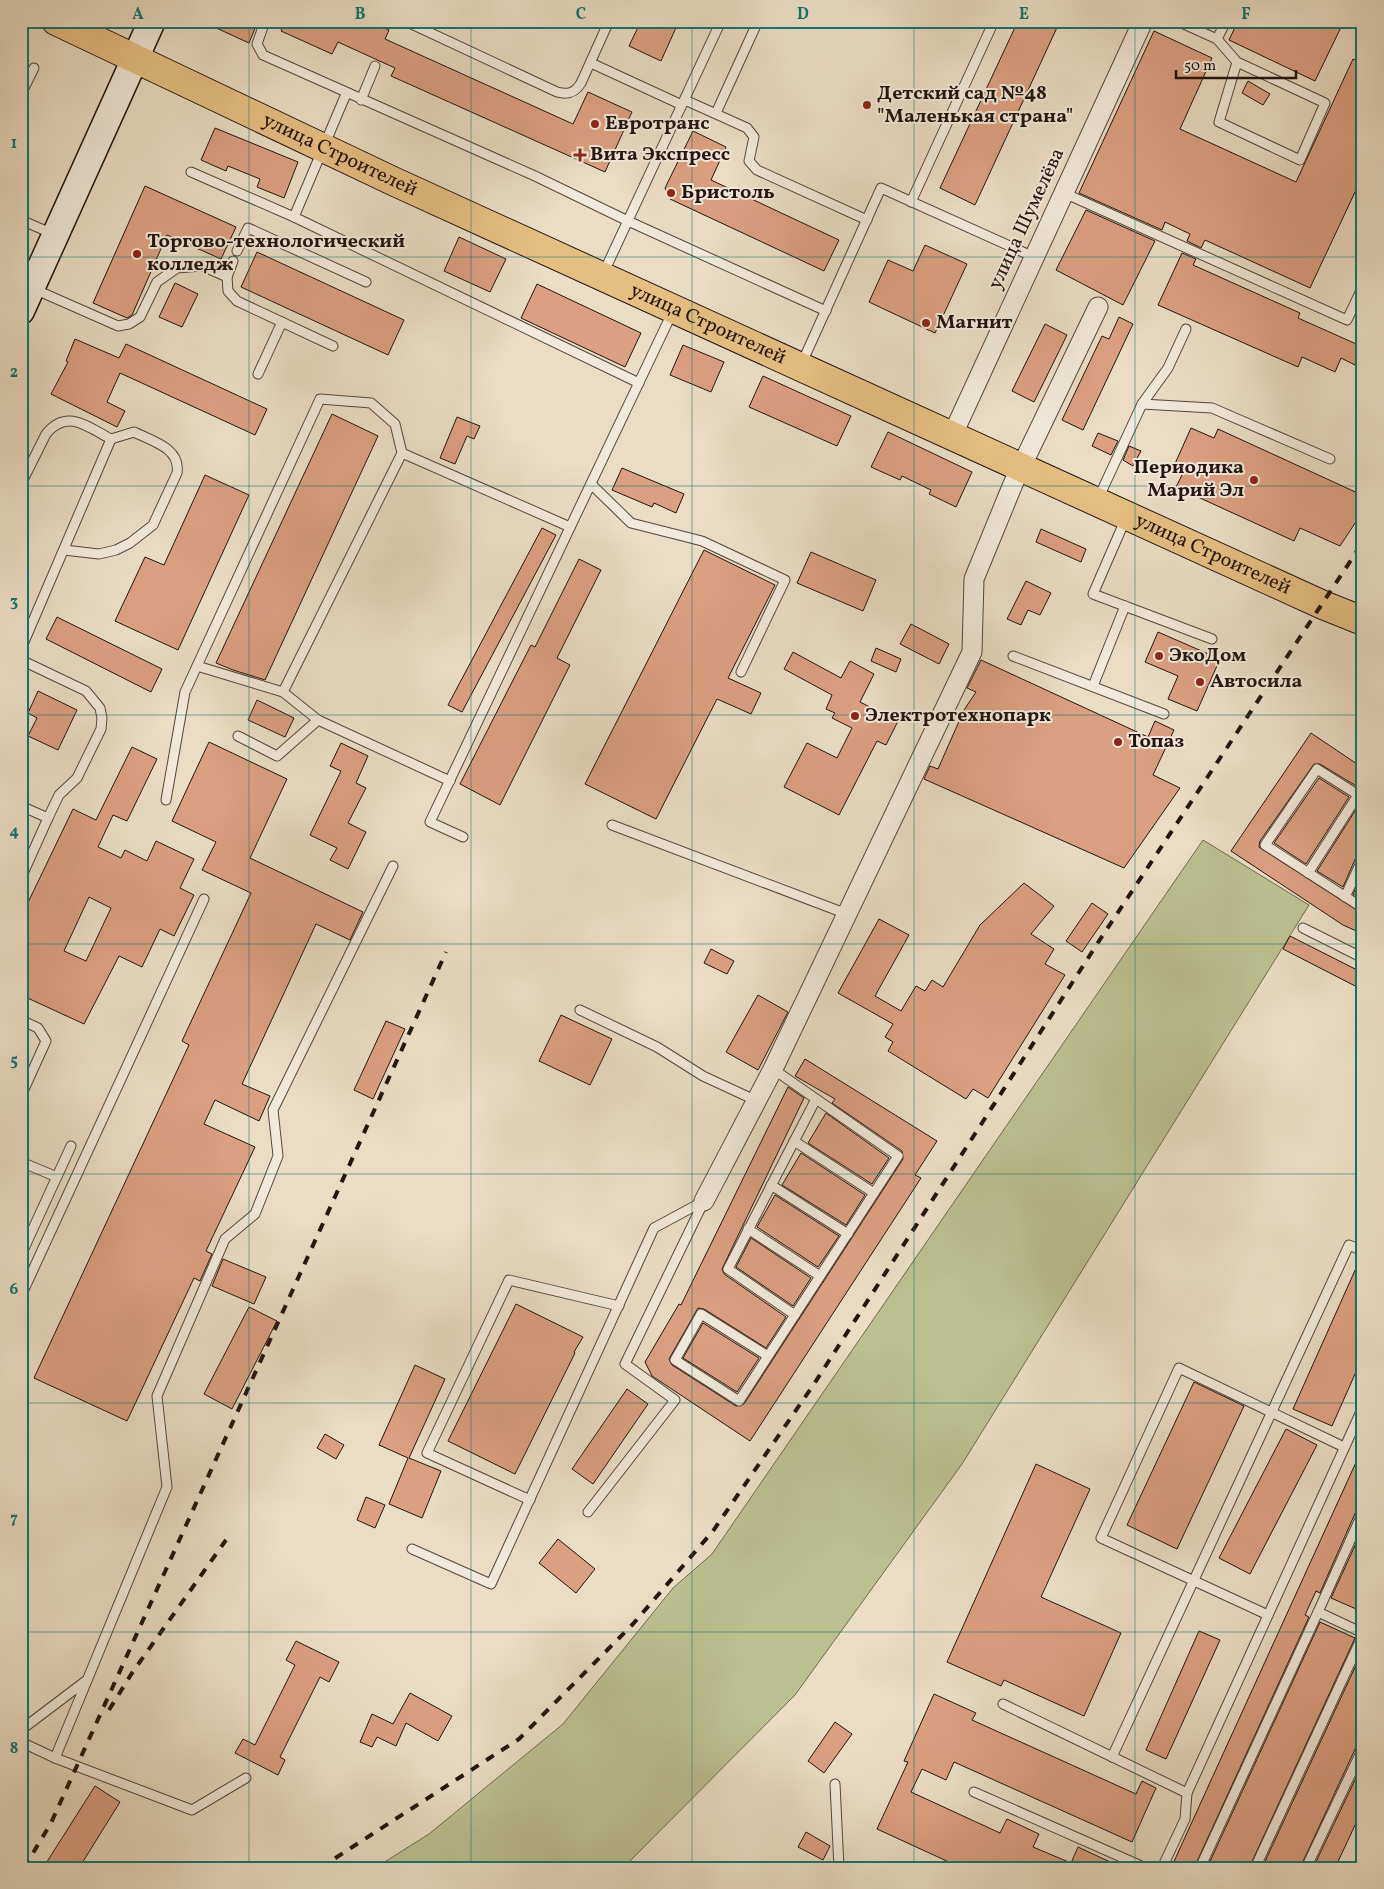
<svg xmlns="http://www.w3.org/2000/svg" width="1384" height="1889" font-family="Vollkorn,serif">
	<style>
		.green { fill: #bbc091; stroke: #6e6a50 }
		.building { fill: #db9f81; stroke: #22140f; fill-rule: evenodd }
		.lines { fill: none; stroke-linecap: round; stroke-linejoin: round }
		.lane-casing { stroke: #54463c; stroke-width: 11 }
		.street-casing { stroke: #54463c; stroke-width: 21 }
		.secondary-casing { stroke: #22140f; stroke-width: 29 }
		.primary-casing { stroke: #22140f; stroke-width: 30 }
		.lane { stroke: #f1e9d9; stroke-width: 9 }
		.street { stroke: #f1e9d9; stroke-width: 19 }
		.secondary { stroke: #f1e9d9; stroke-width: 26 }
		.primary { stroke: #e5be82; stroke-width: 28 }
		.rail { stroke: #22140f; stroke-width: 4; stroke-dasharray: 9 9; stroke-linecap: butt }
		.grid { fill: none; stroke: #0f766e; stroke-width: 1; stroke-opacity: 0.55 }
		.poi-dot { fill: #8f2418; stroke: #f1e9d9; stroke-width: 2 }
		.labels { text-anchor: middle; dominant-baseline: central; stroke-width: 4; stroke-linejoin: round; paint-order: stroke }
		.poi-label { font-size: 20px; font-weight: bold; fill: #22140f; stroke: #f1e9d9; text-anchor: start }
		.street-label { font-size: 20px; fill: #22140f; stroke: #f1e9d9 }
		.neatline { fill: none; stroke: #0f766e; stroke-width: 2 }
		.grid-label { font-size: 16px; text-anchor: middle; font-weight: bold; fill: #0f766e }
	</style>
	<rect width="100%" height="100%" fill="#eaddc4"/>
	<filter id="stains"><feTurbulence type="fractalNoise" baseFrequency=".004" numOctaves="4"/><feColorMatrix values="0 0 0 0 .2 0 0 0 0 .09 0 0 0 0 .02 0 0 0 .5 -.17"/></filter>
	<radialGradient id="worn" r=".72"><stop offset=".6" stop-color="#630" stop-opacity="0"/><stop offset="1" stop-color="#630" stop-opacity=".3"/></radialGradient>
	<polygon class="green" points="1203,840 1309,905 962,1464 795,1695 623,1868 375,1868 429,1834 563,1724 673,1588 712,1554"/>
	<g class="building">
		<polygon points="201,21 258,21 249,43"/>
		<polygon points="286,21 369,21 389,30 385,39 573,124 588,92 632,112 605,172 391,76 395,68 338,42 332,54 281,31"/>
		<polygon points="641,21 679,21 661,61 629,46"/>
		<polygon points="1018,21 1060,21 975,205 940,188"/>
		<polygon points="1238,21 1344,21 1315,81 1229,40"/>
		<polygon points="1154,31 1212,58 1180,129 1296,182 1353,59 1363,63 1363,175 1310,288 1205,240 1201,248 1187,241 1190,234 1165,222 1162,230 1079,193"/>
		<polygon points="1248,81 1270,94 1263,105 1242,93"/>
		<polygon points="215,128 298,162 284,198 257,187 260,179 228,166 226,171 201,160"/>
		<polygon points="693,131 726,147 711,180 839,240 824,271 670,199 665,188"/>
		<polygon points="145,186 236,227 221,259 167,235 132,315 127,318 93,303"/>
		<polygon points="1086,210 1155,241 1123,305 1056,270"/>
		<polygon points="459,237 506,259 490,292 444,271"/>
		<polygon points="925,245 967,264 935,333 869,302 888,260 913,271"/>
		<polygon points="257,252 404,320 388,355 241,287"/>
		<polygon points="1182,253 1196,259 1193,265 1300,313 1298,318 1363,347 1355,365 1341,358 1335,372 1302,357 1298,367 1158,305"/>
		<polygon points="175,283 198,294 182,327 159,317"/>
		<polygon points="537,284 641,333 625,367 521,318"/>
		<polygon points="1119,317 1133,324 1083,430 1062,420 1102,336 1109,339"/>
		<polygon points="1045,324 1067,335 1034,402 1012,391"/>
		<polygon points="75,339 119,358 126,344 267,409 255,435 120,373 107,402 125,411 117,427 51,394 68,362 66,361"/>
		<polygon points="683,345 724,362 711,392 670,375"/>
		<polygon points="763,376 851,416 837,446 749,407"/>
		<polygon points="332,414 378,436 265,680 233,670 216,663"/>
		<polygon points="457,417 480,426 474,439 467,436 455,464 440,458"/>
		<polygon points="1191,428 1214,438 1218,429 1362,495 1357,505 1363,508 1363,511 1340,546 1300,528 1294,541 1176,487 1183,473 1173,468"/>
		<polygon points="888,432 972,472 956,507 929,494 931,490 902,476 900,480 871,467"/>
		<polygon points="1098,433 1118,441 1111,455 1092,446"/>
		<polygon points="1129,446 1141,451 1133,466 1123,460"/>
		<polygon points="622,468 684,494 676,513 654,503 652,507 612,490"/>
		<polygon points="205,475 249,495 178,650 115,621 145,557 164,565"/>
		<polygon points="542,528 556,535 462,712 448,705"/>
		<polygon points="1041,529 1086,549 1081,562 1036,542"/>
		<polygon points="704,550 775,585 728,678 761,693 751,714 717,699 656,819 585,784"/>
		<polygon points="811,552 876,580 863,611 797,583"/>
		<polygon points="579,559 601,570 557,658 570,665 500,805 460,784 531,645 535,647"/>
		<polygon points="1026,581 1051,593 1040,615 1028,610 1021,625 1007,619"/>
		<polygon points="57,617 162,669 151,692 46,639"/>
		<polygon points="911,624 949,644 939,664 900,644"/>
		<polygon points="1158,632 1220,659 1197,711 1168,699 1178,676 1145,662"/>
		<polygon points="876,648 901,659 896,672 871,661"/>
		<polygon points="793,652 841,678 850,661 874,674 860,702 898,721 886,745 877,741 839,815 784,787 807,743 837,758 852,728 832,718 835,713 826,709 832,695 784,669"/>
		<polygon points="981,660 1148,737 1155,721 1174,730 1153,775 1180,788 1124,868 924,779 930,766 938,769 964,710 976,692 967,688"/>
		<polygon points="38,691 77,710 58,750 28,736 37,718 28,713"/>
		<polygon points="257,700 294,718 285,737 248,720"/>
		<polygon points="1311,733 1363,768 1363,790 1320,764 1314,764 1260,841 1259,847 1363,914 1363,934 1343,925 1231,851"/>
		<polygon points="209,742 287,779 250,858 363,912 350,940 316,924 242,1084 270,1096 259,1121 215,1100 204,1124 255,1147 206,1251 212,1254 200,1281 194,1278 127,1421 34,1378 189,1045 182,1041 251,893 202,870 216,842 172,821"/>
		<polygon points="341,743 368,756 356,783 366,788 348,823 366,832 348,869 330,860 337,848 310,835 341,771 330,766"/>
		<path d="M132,747L157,759L127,821L113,815L98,847L121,858L125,850L147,861L156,841L194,859L180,888L194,895L174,936L160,929L142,967L119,956L84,1024L21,995V917L73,809L96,820ZM89,897L111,908L86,961L64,951Z"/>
		<polygon points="1319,778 1349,797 1306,864 1274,843"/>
		<polygon points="1360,803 1363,804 1363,852 1357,855 1343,887 1317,871"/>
		<polygon points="1363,873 1363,900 1353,894"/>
		<polygon points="1024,883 1054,906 1031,934 1054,949 1045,964 1065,975 988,1098 973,1089 966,1099 888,1051 893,1042 885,1037 893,1024 838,993 879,919 909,935 875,996 901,1011 916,986 925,991 932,980 943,987 980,925"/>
		<polygon points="1092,903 1108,914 1082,952 1066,941"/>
		<polygon points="1290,936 1363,973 1363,990 1283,949"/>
		<polygon points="711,949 734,961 727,974 704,963"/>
		<polygon points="758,995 788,1012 758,1070 726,1052"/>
		<polygon points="561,1015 612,1039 590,1085 539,1061"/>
		<polygon points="386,1021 405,1029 373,1099 354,1090"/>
		<polygon points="805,1059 937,1141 915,1175 921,1178 750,1441 652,1376 645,1362 679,1304 681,1305 788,1087 804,1098 722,1269 724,1274 786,1317 766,1348 704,1309 698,1308 669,1359 672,1365 736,1406 744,1404 903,1159 902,1151 832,1103 835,1099 795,1076"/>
		<polygon points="826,1113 889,1158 872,1184 808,1143"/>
		<polygon points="801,1153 865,1195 846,1225 782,1185"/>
		<polygon points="775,1195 839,1236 818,1267 757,1227"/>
		<polygon points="751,1238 811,1278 793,1306 736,1267"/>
		<polygon points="1361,1257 1363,1356 1332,1426 1293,1409"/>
		<polygon points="223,1259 266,1277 254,1304 212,1286"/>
		<polygon points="516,1304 583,1337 574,1352 575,1353 515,1474 448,1441"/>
		<polygon points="249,1307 277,1321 232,1409 204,1394"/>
		<polygon points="703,1323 759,1358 737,1392 683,1358"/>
		<polygon points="415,1365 445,1379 409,1458 441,1471 422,1518 389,1504 408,1458 379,1445"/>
		<polygon points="1194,1382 1244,1406 1177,1549 1127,1525"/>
		<polygon points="627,1389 648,1404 593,1484 572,1469"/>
		<polygon points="1286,1429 1317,1445 1250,1574 1219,1558"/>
		<polygon points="325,1434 344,1445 336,1459 317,1448"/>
		<polygon points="1363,1447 1363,1506 1357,1509 1320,1593 1316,1591 1305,1615 1309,1617 1194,1868 1171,1868"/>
		<polygon points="1036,1464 1090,1489 1041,1597 1121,1633 1084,1716 1004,1680 1001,1686 947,1662"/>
		<polygon points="366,1497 385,1505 375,1528 357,1520"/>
		<polygon points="1363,1528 1363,1612 1331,1598"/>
		<polygon points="558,1539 595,1569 576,1593 539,1563"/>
		<polygon points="1320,1622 1355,1638 1249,1868 1207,1868"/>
		<polygon points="1199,1631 1220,1640 1166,1759 1146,1750"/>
		<polygon points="296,1641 339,1662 329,1682 320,1677 280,1757 285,1760 278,1775 235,1753 243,1739 255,1745 295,1665 286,1660"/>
		<polygon points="1363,1650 1363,1742 1357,1745 1300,1868 1262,1868"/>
		<polygon points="410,1693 452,1716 438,1741 406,1723 396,1746 377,1737 372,1747 360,1742 372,1714 393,1724"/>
		<polygon points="934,1694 976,1713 972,1720 1136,1794 1142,1781 1156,1788 1132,1842 954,1762 946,1780 922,1769 911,1792 1000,1833 1007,1819 1039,1834 1033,1847 1071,1863 1078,1847 1123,1868 962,1868 877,1829 908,1762 904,1761"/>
		<polygon points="835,1722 852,1734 824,1773 808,1761"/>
		<polygon points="1363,1763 1363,1808 1335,1868 1313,1868"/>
		<polygon points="95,1786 120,1802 79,1868 43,1868"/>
		<polygon points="806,1832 830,1846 823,1860 798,1847"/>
	</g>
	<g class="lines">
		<defs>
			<g id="lane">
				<polyline points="265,21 257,44 263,55 535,176 628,221 826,311"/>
				<path d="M405,21L557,92C568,95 575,93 581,83L609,21"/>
				<polyline points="1177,21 1217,39 1237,62 1325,103 1300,160 1219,122 1237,62"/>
				<polyline points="1217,39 1226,21"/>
				<polyline points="591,63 682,105"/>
				<polyline points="21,94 34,68"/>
				<polyline points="361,100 375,66"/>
				<polyline points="685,100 747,128 754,137 749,161 757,170 867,220"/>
				<polyline points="716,113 758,21"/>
				<polyline points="191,172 294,217 639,383"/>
				<polyline points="1064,193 1347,320 1363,286"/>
				<polyline points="911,202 994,21"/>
				<polyline points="294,217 346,94"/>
				<polyline points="21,220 53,234"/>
				<polyline points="1363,243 1363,271"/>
				<polyline points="237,251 248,228 366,282"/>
				<polyline points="603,274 721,21"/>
				<polyline points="227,277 228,291 237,301 333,346"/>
				<polyline points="34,289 118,326 129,324 140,317 157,282 177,268 202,266 227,277 233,261"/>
				<polyline points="801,365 881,188 1034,257"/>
				<polyline points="258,374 282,322"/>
				<polyline points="1142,404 1168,368 1186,329"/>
				<path d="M21,484L46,434C67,408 88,427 111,439L134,432C152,441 181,448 177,473L153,525L130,543L116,550L99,554L64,550"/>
				<polyline points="591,484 631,523 702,541 785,580 741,672"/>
				<polyline points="1098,499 1142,404 1212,408 1330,459"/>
				<polyline points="1126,518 1093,594 1212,639"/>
				<polyline points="21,649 111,439"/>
				<polyline points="1013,656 1164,714"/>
				<polyline points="21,660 86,691 100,708 102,718 101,729 77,778 59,795 48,818"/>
				<polyline points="197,666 283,692"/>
				<polyline points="1093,686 1125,606"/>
				<polyline points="238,736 277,756 318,720"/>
				<polyline points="450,781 318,720 283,692 402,453 570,527"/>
				<polyline points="1363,798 1317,769 1265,845 1363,908"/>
				<polyline points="166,800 185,692 320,399 371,403 395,424 402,453"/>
				<polyline points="21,806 48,818 21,878"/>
				<polyline points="612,825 847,914"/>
				<polyline points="463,837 430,822 673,311"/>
				<polyline points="1308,873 1358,795"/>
				<polyline points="1345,897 1363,858"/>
				<polyline points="1303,928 1363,958"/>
				<polyline points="580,1010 657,1047 703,1076 757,1101"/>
				<polyline points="21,1020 38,1028 46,1041 21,1096"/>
				<polyline points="794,1141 874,1193"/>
				<polyline points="21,1162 57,1177"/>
				<polyline points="771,1185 848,1234"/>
				<polyline points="748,1229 820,1276"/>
				<polyline points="21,1255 71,1146"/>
				<polyline points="21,1296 204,899"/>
				<polyline points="795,1315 728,1269 816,1099"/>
				<polyline points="768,1356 701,1314 675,1360 739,1401 898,1156 773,1069"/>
				<polyline points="530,1500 427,1453 509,1280 619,1306"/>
				<polyline points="588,1512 675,1400 625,1364 704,1201"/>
				<polyline points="1363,1512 1318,1612 1363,1633"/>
				<polyline points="412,1549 491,1584 654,1228 704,1201"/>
				<polyline points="1268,1615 1101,1538 1179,1368 1344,1447"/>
				<polyline points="1003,1704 1187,1793"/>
				<polyline points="21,1730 87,1680"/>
				<polyline points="21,1742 55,1758 167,1487 157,1396 225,1239 255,1214 278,1156 273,1110 393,866"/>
				<polyline points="1112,1757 1349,1245 1363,1251"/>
				<polyline points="55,1758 192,1810 246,1778"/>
				<polyline points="835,1784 839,1868"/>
				<polyline points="974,1792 1146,1868"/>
				<polyline points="790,1868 815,1868"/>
				<polyline points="1162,1868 1185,1819 1187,1793 1363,1407"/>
				<polyline points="1200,1868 1318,1612"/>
				<polyline points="1255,1868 1363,1635"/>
				<polyline points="1306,1868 1363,1748"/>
			</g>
			<g id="street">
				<polyline points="952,436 1143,21"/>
				<polyline points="704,1201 773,1069 972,652 974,579 1013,484 1098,307"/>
			</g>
			<polyline id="secondary" points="21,311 152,21"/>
			<g id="primary">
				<path id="s1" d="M56,21L395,182L1323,605L1363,621"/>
			</g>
		</defs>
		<use href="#lane" class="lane-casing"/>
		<use href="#street" class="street-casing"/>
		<use href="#secondary" class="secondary-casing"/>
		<use href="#primary" class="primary-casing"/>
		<use href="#lane" class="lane"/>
		<use href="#street" class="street"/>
		<use href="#secondary" class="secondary"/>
		<use href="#primary" class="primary"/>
		<g class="rail">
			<polyline points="109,1710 132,1673 226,1540"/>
			<polyline points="24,1868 51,1823 446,952"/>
			<polyline points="320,1868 519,1739 633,1624 713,1531 814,1384 1101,938 1363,542"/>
		</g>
	</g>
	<path class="grid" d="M249,21V1868M471,21V1868M692,21V1868M914,21V1868M1135,21V1868M21,257H1363M21,486H1363M21,715H1363M21,944H1363M21,1174H1363M21,1403H1363M21,1632H1363"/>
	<g class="poi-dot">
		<circle cx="867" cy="105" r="5"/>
		<circle cx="595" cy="124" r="5"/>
		<path d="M577.5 147.5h5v5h5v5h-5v5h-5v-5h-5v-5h5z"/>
		<circle cx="671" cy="193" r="5"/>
		<circle cx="137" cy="254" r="5"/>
		<circle cx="926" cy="323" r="5"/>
		<circle cx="1254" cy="480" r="5"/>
		<circle cx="1159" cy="656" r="5"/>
		<circle cx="1200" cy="682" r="5"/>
		<circle cx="855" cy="716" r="5"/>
		<circle cx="1118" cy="742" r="5"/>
	</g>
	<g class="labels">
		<g class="poi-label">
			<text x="877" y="94">Детский сад №48<tspan x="877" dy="23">"Маленькая страна"</tspan></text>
			<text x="605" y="124">Евротранс</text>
			<text x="590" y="155">Вита Экспресс</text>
			<text x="681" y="193">Бристоль</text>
			<text x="147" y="242">Торгово-технологический<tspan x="147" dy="23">колледж</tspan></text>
			<text x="936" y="323">Магнит</text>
			<text x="1244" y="468" text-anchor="end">Периодика<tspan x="1244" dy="23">Марий Эл</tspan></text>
			<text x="1169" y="656">ЭкоДом</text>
			<text x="1210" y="682">Автосила</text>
			<text x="865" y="716">Электротехнопарк</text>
			<text x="1128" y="742">Топаз</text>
		</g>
		<g class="street-label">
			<text stroke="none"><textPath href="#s1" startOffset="314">улица Строителей</textPath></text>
			<text transform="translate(1027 219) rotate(-65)">улица Шумелёва</text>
			<text stroke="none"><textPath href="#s1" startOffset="719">улица Строителей</textPath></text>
			<text stroke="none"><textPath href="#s1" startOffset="1274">улица Строителей</textPath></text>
		</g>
	</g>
	<rect width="1384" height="1889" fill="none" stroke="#eaddc4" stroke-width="55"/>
	<path d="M1176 70v8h120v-8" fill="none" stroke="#22140f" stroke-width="2.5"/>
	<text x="1184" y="70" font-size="15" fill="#22140f" stroke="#f1e9d9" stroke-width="4" paint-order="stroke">50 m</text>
	<rect x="28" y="28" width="1328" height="1834" class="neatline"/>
	<g class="grid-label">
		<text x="138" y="19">A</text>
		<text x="360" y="19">B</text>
		<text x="581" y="19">C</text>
		<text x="803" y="19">D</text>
		<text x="1024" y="19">E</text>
		<text x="1246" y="19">F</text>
		<text x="14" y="148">1</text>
		<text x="14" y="377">2</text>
		<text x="14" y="606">3</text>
		<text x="14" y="836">4</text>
		<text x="14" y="1065">5</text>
		<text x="14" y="1294">6</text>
		<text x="14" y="1523">7</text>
		<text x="14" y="1753">8</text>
	</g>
	<rect width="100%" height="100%" filter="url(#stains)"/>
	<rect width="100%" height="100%" fill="url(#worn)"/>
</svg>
